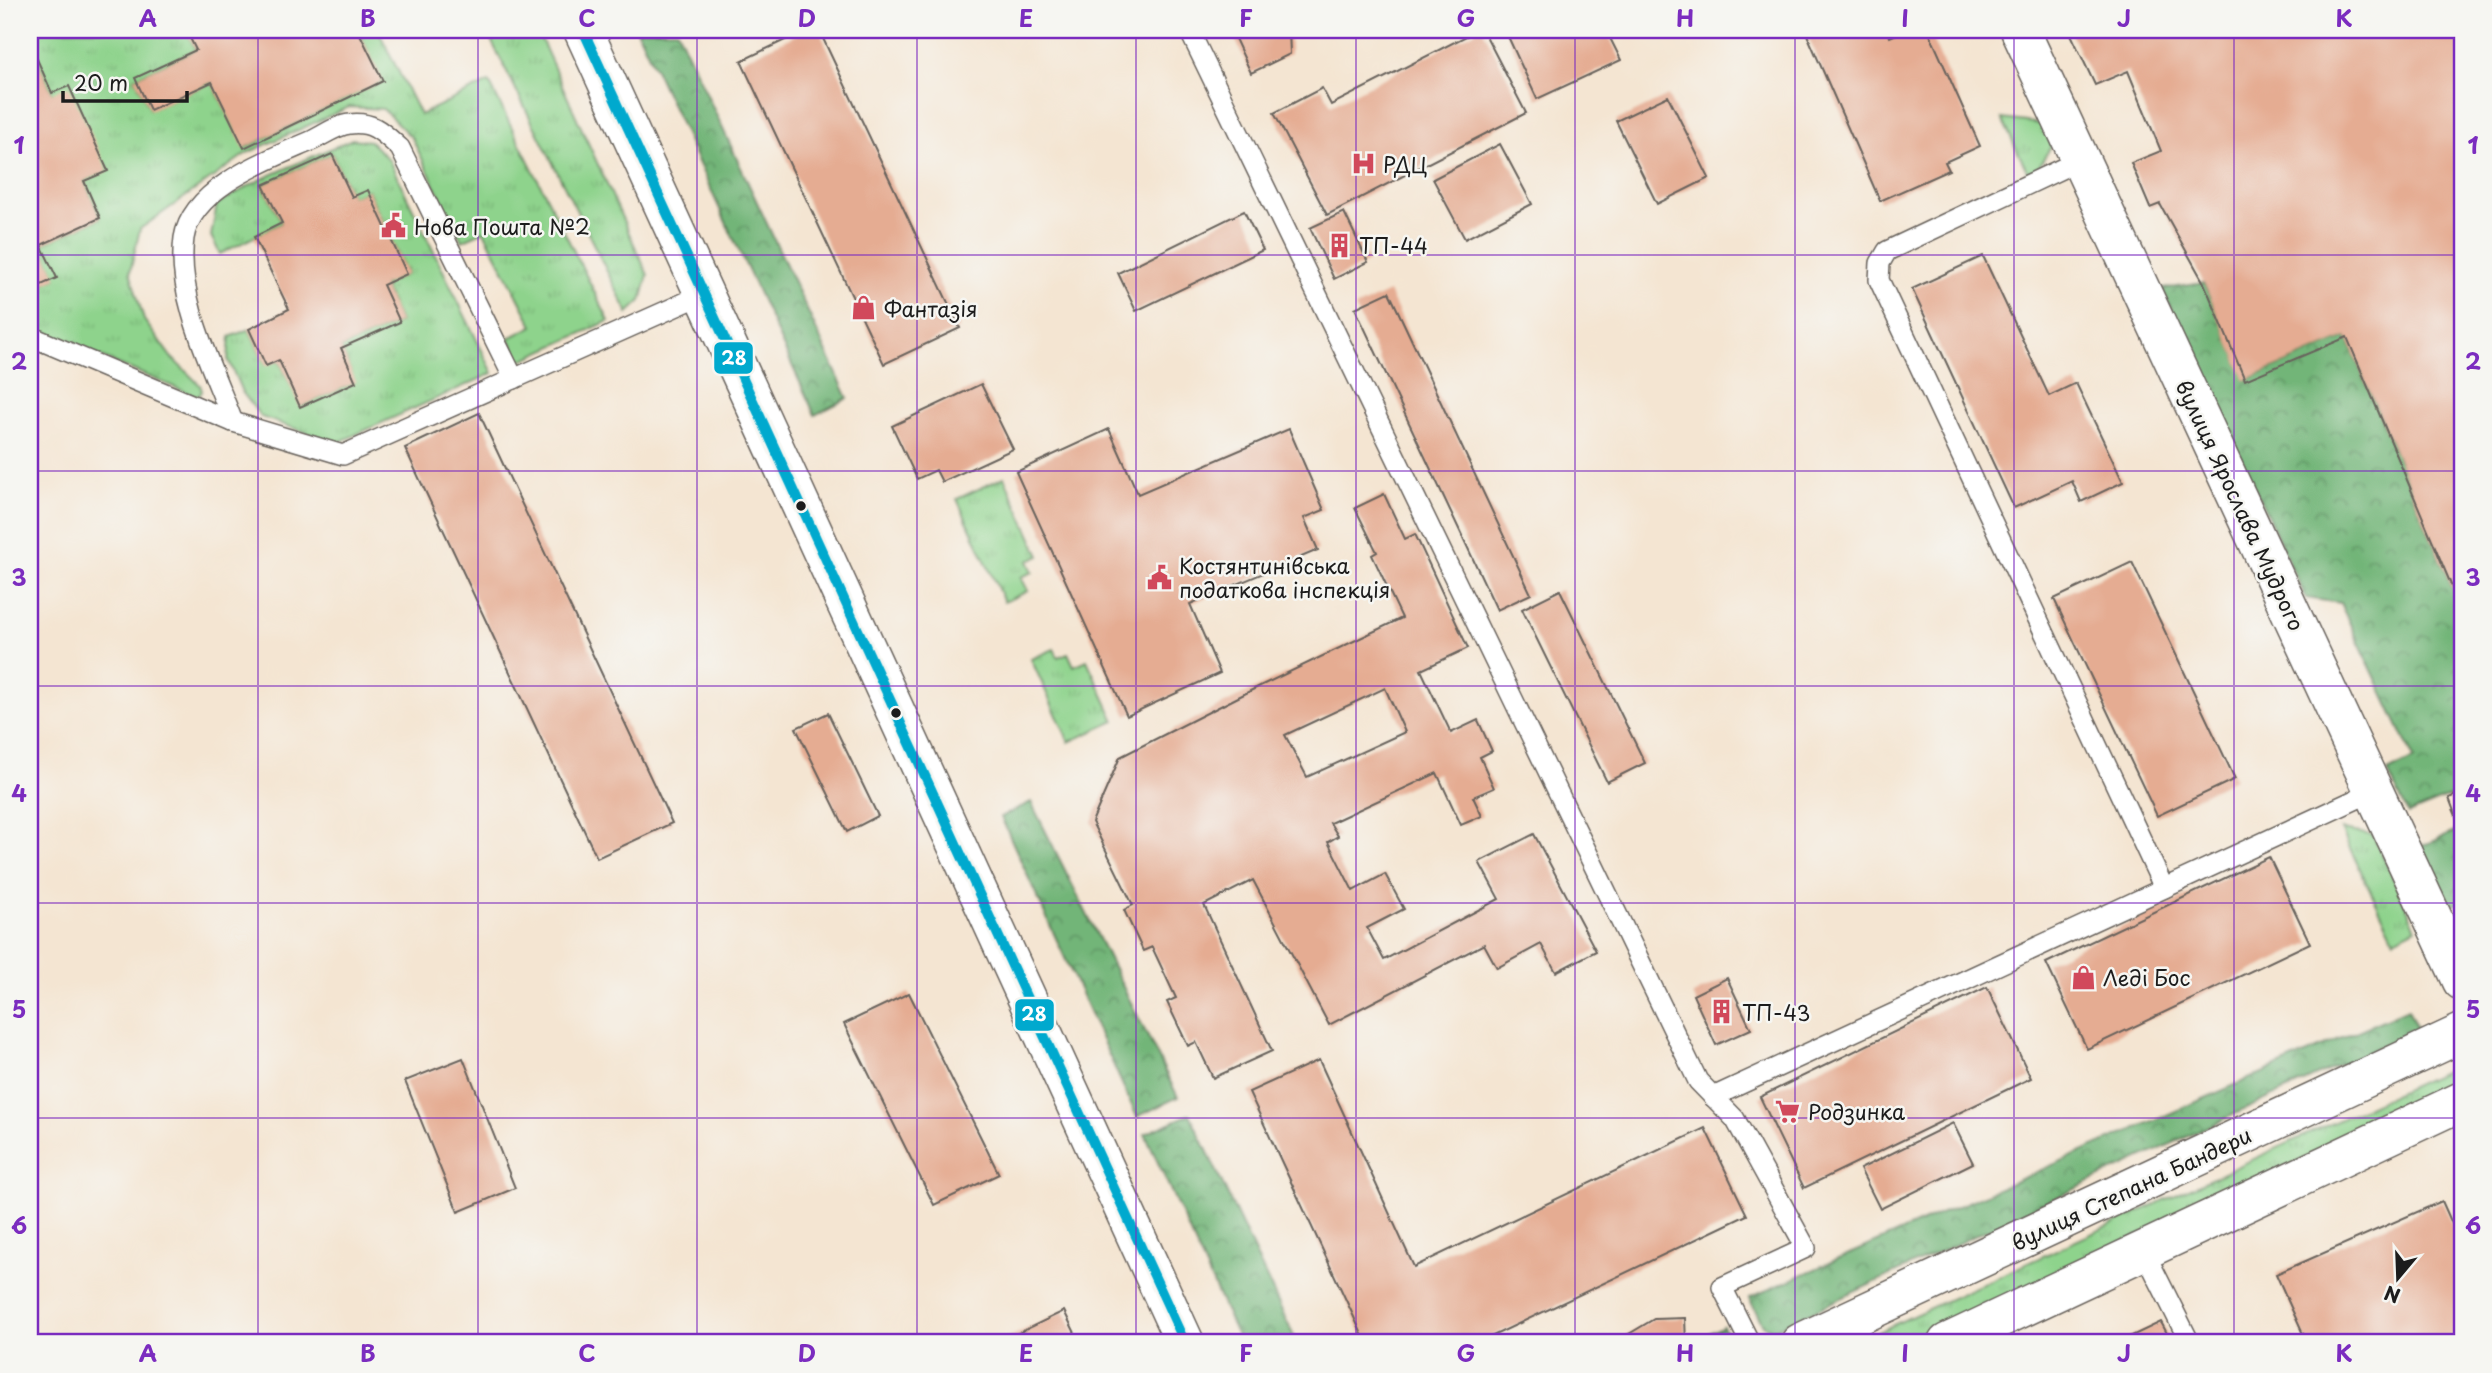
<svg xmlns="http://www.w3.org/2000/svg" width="2492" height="1373" font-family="'Playpen Sans',sans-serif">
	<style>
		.grass { fill: url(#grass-tufts); stroke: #557854; stroke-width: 2 }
		.forest { fill: url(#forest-crowns); stroke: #47684a; stroke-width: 2 }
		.building { fill: #e5ac92; fill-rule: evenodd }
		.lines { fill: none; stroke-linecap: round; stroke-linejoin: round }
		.service-casing { stroke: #68625c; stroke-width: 22 }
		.minor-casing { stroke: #68625c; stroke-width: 41 }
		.service { stroke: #fff; stroke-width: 19 }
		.minor { stroke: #fff; stroke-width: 38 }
		.bus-1-casing { stroke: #f6f6f2; stroke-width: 16 }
		.bus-1 { stroke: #00a9ce; stroke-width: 10 }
		.grid { fill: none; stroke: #7b2cbf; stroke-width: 2; stroke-opacity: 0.55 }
		.bus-dot { fill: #1c1c1c; stroke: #f6f6f2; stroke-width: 2.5 }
		.labels { text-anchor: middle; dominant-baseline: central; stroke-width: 5; stroke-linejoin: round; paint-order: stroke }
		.poi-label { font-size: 21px; fill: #1c1c1c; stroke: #f6f6f2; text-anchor: start }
		.street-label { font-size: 21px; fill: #1c1c1c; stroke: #f6f6f2 }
		.line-badge { stroke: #f6f6f2; stroke-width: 2.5 }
		.badge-label { font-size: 19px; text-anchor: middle; font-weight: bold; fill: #fff }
		.neatline { fill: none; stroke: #7b2cbf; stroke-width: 2.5 }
		.grid-label { font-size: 23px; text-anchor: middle; font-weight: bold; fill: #7b2cbf }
	</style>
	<defs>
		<pattern id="grass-tufts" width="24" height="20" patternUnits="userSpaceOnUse" patternTransform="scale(1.75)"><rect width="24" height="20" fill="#8ed38c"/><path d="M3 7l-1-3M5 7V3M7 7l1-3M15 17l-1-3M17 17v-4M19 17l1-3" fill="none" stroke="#7ab578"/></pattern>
		<pattern id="forest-crowns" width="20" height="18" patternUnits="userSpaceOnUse" patternTransform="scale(1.75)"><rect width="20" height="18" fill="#72b578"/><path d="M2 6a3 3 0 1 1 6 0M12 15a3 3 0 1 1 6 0" fill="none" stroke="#5d9262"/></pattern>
	</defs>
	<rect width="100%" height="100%" fill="#f6f6f2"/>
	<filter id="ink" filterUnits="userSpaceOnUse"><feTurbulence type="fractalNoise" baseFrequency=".0143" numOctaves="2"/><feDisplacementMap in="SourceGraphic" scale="14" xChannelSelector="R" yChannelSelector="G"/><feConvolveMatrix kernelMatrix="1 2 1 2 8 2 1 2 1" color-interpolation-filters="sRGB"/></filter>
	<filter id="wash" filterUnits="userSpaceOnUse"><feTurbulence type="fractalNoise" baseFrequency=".00686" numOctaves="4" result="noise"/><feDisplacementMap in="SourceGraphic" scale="28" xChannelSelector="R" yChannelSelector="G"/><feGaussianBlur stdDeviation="1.57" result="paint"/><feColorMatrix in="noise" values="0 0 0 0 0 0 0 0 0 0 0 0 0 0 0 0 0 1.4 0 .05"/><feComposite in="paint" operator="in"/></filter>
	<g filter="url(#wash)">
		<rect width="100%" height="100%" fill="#f4e5d2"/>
		<g class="grass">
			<polygon points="30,30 186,30 196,50 135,78 150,109 212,82 245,148 382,81 358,30 378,30 420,115 489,82 609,321 520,361 509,338 533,326 484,231 462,241 412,138 383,109 349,107 247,153 140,229 130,272 144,320 171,357 200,385 202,391 199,396 191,394 30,328 30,290 56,278 41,245 100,218 84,181 107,170 52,93 33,50 30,51"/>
			<polygon points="486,30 537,30 648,275 641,301 628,313"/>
			<polygon points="2002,119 2042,124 2052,145 2037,169 2028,173"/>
			<polygon points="352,139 370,141 389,160 493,373 337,443 261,417 242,392 228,359 230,337 249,329 266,365 279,360 301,407 355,382 341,348 400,322 383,285 407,274 368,190 352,197 332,154 263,185 282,223 220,254 211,236 217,204 260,180"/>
			<polygon points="1004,477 1040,556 1028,561 1033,572 1021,577 1028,591 1004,602 957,499"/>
			<polygon points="1054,649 1058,657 1068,653 1074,666 1087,660 1115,721 1069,742 1031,659"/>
			<polygon points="2341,830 2373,835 2416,928 2394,939"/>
			<polygon points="2445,1071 2452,1072 2458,1083 2455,1089 1904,1343 1854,1343"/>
		</g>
		<g class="forest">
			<polygon points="637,30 677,30 848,398 815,415"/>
			<polygon points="2204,283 2246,380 2347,337 2462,611 2462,792 2408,814 2388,772 2414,759 2340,603 2306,598 2162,289"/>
			<polygon points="1031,802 1178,1097 1137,1117 1001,817"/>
			<polygon points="2462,829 2462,901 2448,908 2421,846"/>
			<polygon points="2408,1009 2417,1029 1773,1330 1763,1325 1749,1298"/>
			<polygon points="1190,1114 1297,1343 1240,1343 1145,1134"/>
			<polygon points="1723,1326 1730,1343 1692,1343"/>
		</g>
		<g id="blocks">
			<g class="building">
				<polygon points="186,30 358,30 383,81 244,148 212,82 150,110 135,78 196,50"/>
				<polygon points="806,30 819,30 960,328 884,364 741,61"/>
				<polygon points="1231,30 1289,30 1290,54 1251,73"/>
				<polygon points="1478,30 1483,30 1526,113 1327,215 1274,113 1322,88 1331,105"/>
				<polygon points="1505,30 1606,30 1621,60 1537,99"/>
				<polygon points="1805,30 1887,30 1890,37 1906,30 1928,30 1980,146 1945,162 1949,170 1880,201"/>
				<polygon points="2069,30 2462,30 2462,611 2347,337 2245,380 2204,283 2160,204 2150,208 2131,163 2161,151 2128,71 2095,85"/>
				<polygon points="33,50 52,93 69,86 108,171 84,181 100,218 41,245 57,278 30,290 30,51"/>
				<polygon points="1668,96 1709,178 1657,204 1616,121"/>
				<polygon points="1500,144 1532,204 1465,239 1433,179"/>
				<polygon points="332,154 352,197 368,190 407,274 383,285 400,322 341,348 356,382 300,407 279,360 266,366 249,329 289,309 254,237 282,223 263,185"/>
				<polygon points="1244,211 1263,250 1136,311 1118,273"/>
				<polygon points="1344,212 1368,262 1334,279 1310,228"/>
				<polygon points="1983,256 2049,396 2076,383 2123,482 2081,502 2072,481 2014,508 1912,289"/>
				<polygon points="1389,292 1531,594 1497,610 1355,308"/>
				<polygon points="981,384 1013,449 942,482 936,470 917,479 892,426"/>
				<polygon points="479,413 672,823 597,858 405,448"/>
				<polygon points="1109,429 1138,494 1289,429 1324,510 1304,518 1318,550 1190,604 1220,673 1127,716 1016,472"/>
				<path d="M1384,494L1405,539L1415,534L1468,648L1421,670L1451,733L1478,720L1492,751L1480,757L1494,788L1473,797L1482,816L1461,825L1437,773L1330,823L1338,836L1328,842L1353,891L1385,874L1404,909L1367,928L1384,960L1499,899L1479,862L1534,834L1596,951L1556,972L1541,944L1497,968L1484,944L1329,1025L1253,880L1204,905L1272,1051L1213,1078L1196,1042L1188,1046L1167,1002L1176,998L1152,947L1143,951L1124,910L1133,905L1092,822L1120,757L1260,686L1402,618L1372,555L1377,552L1355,508ZM1385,688L1405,732L1307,777L1285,735Z"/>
				<polygon points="2132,562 2235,779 2157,816 2054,599"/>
				<polygon points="1560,590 1645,763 1607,782 1522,609"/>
				<polygon points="828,713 878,816 847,832 796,728"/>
				<polygon points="2462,792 2462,832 2449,798"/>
				<polygon points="2269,857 2310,943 2087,1049 2046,963"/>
				<polygon points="1727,978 1751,1029 1716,1045 1693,995"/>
				<polygon points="1987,987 2031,1078 1804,1188 1760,1097"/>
				<polygon points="909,993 999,1174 934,1205 844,1024"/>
				<polygon points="463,1058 515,1188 458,1212 405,1081"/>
				<polygon points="1319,1060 1414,1267 1705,1128 1747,1215 1478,1343 1366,1343 1249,1092"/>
				<polygon points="1953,1123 1973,1163 1880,1209 1860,1169"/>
				<polygon points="2442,1201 2462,1246 2462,1343 2307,1343 2276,1274"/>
				<polygon points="1064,1311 1080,1343 1008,1343 1006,1339"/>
				<polygon points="1685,1318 1686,1343 1614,1343 1654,1319"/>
				<polygon points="2161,1322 2172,1343 2117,1343"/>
			</g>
		</g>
	</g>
	<g filter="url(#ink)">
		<use href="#blocks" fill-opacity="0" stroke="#68625c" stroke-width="2"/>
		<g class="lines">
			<defs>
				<g id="service">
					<polyline points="1189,30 1698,1081 1735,1119 1806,1248 1722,1287 1750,1343"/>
					<polyline points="2080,160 1887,251 1880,263 1879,280 2164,888"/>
					<polyline points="30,336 233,422 343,455 704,294"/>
					<path d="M233,422C212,366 176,298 184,238C192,187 270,159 311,141C322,136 337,125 350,124C374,121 384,134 400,148L514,379"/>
					<polyline points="1713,1097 2374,791"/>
					<polyline points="2144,1251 2190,1343"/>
				</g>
				<g id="minor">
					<polyline points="583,30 1185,1343"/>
					<polyline points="2020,30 2462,981"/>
					<polyline points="1800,1343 2462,1033"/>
					<polyline points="1947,1343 2462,1101"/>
				</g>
			</defs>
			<use href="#service" class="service-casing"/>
			<use href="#minor" class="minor-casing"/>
			<use href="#service" class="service"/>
			<use href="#minor" class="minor"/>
			<defs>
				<polyline id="bus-1" points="583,30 1185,1343"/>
			</defs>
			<use href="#bus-1" class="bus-1-casing"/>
			<use href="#bus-1" class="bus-1"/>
		</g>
	</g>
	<path class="grid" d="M258,30V1343M478,30V1343M697,30V1343M917,30V1343M1136,30V1343M1356,30V1343M1575,30V1343M1795,30V1343M2014,30V1343M2234,30V1343M30,255H2462M30,471H2462M30,686H2462M30,903H2462M30,1118H2462"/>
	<defs>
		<symbol id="hospital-bare" viewBox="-9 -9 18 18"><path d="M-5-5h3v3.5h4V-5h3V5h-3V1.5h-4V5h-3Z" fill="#d1495b" stroke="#f6f6f2" stroke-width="2.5" paint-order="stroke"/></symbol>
		<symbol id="civic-bare" viewBox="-9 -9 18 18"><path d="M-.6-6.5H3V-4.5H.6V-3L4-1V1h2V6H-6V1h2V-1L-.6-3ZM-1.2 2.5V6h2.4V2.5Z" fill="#d1495b" stroke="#f6f6f2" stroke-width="2.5" paint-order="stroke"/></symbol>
		<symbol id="building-bare" viewBox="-9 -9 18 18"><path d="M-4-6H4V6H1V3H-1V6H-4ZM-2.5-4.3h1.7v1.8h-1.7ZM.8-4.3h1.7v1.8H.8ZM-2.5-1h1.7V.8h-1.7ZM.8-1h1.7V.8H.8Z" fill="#d1495b" stroke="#f6f6f2" stroke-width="2.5" paint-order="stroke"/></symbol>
		<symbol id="shop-bare" viewBox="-9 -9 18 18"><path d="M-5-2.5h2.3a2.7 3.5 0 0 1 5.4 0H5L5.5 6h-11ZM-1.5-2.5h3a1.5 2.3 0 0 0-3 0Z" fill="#d1495b" stroke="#f6f6f2" stroke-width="2.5" paint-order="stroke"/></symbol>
		<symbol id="supermarket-bare" viewBox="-9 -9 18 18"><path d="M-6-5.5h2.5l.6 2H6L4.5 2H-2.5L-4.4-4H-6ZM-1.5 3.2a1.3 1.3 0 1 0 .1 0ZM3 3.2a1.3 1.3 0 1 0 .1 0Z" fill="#d1495b" stroke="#f6f6f2" stroke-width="2.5" paint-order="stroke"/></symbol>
	</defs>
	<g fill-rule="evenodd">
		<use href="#hospital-bare" x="1346" y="146" width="35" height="35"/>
		<use href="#civic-bare" x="376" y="208" width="35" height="35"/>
		<use href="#building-bare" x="1322" y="228" width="35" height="35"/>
		<use href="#shop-bare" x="846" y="290" width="35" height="35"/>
		<use href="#civic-bare" x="1142" y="560" width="35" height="35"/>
		<use href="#shop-bare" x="2066" y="960" width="35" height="35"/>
		<use href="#building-bare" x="1704" y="994" width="35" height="35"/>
		<use href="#supermarket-bare" x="1770" y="1094" width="35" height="35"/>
	</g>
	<g class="bus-dot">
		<circle cx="801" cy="506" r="6"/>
		<circle cx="896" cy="713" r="6"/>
	</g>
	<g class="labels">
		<g class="poi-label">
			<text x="1383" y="164">РДЦ</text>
			<text x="414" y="226">Нова Пошта №2</text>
			<text x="1359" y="245">ТП-44</text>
			<text x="884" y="308">Фантазія</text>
			<text x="1179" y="565">Костянтинівська<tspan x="1179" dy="24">податкова інспекція</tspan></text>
			<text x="2103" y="977">Леді Бос</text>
			<text x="1742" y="1012">ТП-43</text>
			<text x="1808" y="1111">Родзинка</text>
		</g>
		<g class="street-label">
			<text transform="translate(2241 505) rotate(65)">вулиця Ярослава Мудрого</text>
			<text transform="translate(2131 1188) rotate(-25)">вулиця Степана Бандери</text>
		</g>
	</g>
	<g class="line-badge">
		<rect x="713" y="341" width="41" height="34" rx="7" fill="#00a9ce"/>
		<rect x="1014" y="998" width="41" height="34" rx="7" fill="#00a9ce"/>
	</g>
	<g class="badge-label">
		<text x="734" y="365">28</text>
		<text x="1034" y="1021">28</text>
	</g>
	<rect width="2492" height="1373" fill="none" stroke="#f6f6f2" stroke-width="77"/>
	<g transform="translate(2398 1278) rotate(199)" stroke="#f6f6f2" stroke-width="5" paint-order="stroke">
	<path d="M0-5L12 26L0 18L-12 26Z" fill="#1c1c1c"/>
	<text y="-10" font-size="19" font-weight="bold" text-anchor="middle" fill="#1c1c1c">N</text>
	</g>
	<path d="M63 91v10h124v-10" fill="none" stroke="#1c1c1c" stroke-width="3.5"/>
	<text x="74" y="91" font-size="21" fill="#1c1c1c" stroke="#f6f6f2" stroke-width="5" paint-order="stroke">20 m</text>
	<rect x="38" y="38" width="2416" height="1296" class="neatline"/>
	<g class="grid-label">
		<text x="148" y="27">A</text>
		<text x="368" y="27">B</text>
		<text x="587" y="27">C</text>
		<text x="807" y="27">D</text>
		<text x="1026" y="27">E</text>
		<text x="1246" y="27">F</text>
		<text x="1466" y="27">G</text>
		<text x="1685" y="27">H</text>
		<text x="1905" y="27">I</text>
		<text x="2124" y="27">J</text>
		<text x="2344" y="27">K</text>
		<text x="19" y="154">1</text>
		<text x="2473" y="154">1</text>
		<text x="19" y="370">2</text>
		<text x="2473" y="370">2</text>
		<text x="19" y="586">3</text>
		<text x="2473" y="586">3</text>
		<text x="19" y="802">4</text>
		<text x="2473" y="802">4</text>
		<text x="19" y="1018">5</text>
		<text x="2473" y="1018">5</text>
		<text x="19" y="1234">6</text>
		<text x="2473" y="1234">6</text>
		<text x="148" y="1362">A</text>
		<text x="368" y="1362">B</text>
		<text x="587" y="1362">C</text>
		<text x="807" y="1362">D</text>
		<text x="1026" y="1362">E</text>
		<text x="1246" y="1362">F</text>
		<text x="1466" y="1362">G</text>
		<text x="1685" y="1362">H</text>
		<text x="1905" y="1362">I</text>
		<text x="2124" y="1362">J</text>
		<text x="2344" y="1362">K</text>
	</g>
</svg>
